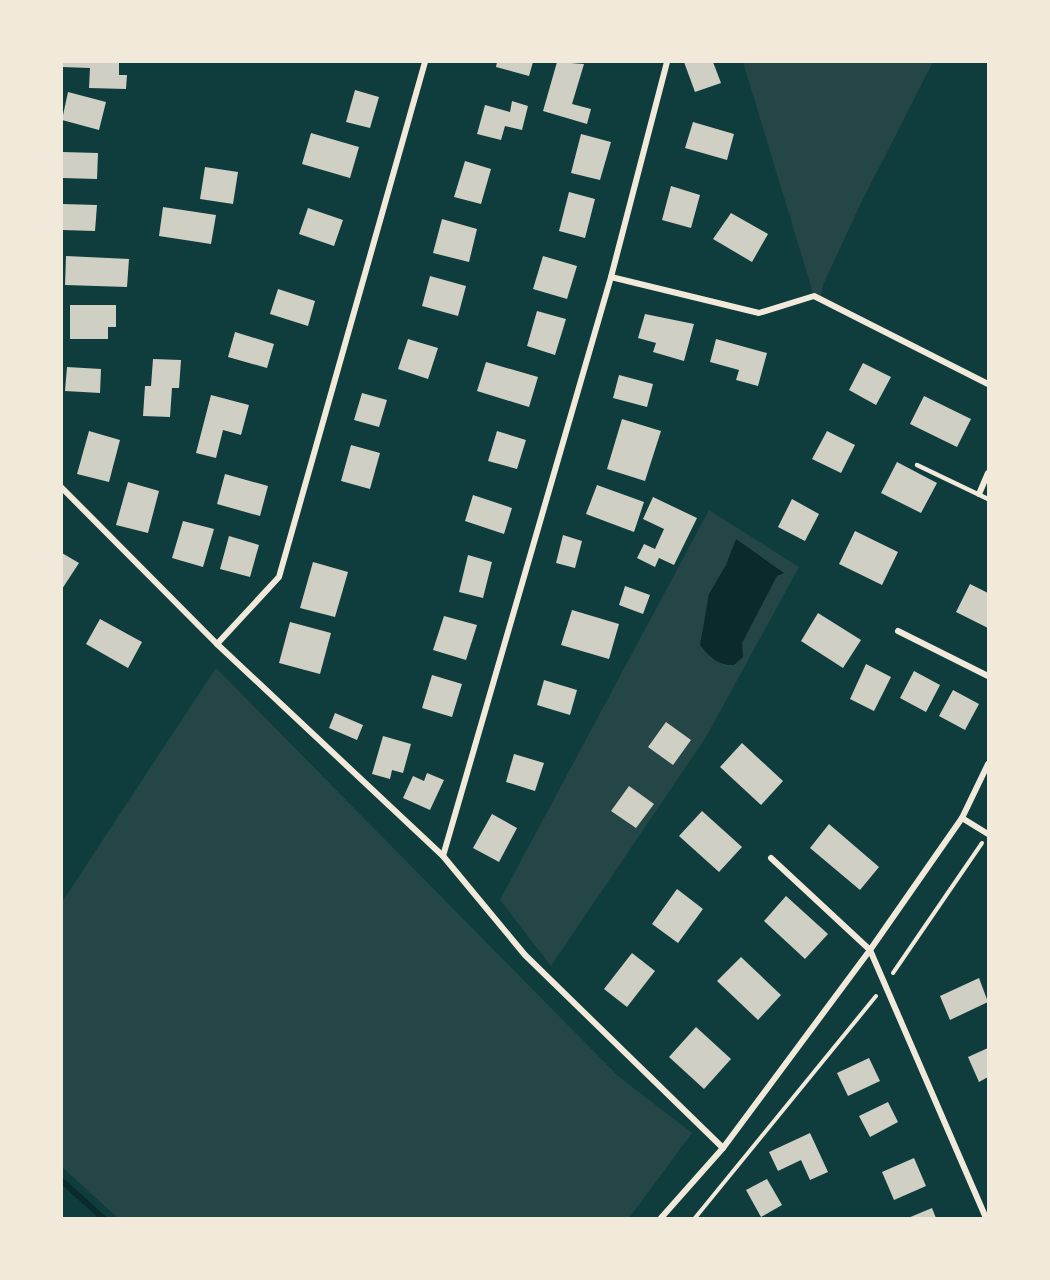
<svg xmlns="http://www.w3.org/2000/svg" width="1050" height="1280" font-family="Cabin,sans-serif">
	<style>
		.green { fill: #244646 }
		.water { fill: #0a2a2b }
		.lines { fill: none; stroke-linecap: round; stroke-linejoin: round }
		.stream { stroke: #0a2a2b; stroke-width: 6 }
		.building { fill: #cfcfc3 }
		.path { stroke: #f1e9da; stroke-width: 4 }
		.service { stroke: #f1e9da; stroke-width: 4.5 }
		.minor { stroke: #f1e9da; stroke-width: 6 }
	</style>
	<rect width="100%" height="100%" fill="#0f3d3e"/>
	<g class="green">
		<polygon points="743,62 933,62 859,207 823,285 820,300 814,296"/>
		<polygon points="709,510 799,567 706,737 551,966 500,900"/>
		<polygon points="216,668 618,1076 692,1133 629,1218 118,1218 62,1167 62,902"/>
	</g>
	<path class="water" d="M736,539L784,573L777,576L742,643L743,657L734,665C719,666 709,657 700,645L709,594L726,565Z"/>
	<g class="lines">
		<polyline class="stream" points="62,1181 103,1218"/>
	</g>
	<g class="building">
		<polygon points="62,62 119,62 119,75 127,75 126,89 89,88 90,68 62,67"/>
		<polygon points="497,62 533,62 529,76 496,67"/>
		<polygon points="557,62 584,64 572,104 591,109 587,124 543,111"/>
		<polygon points="684,62 713,62 721,83 695,92"/>
		<polygon points="355,90 379,97 370,128 346,122"/>
		<polygon points="68,92 106,102 99,130 62,120"/>
		<polygon points="512,101 528,106 522,130 505,126 501,140 477,134 485,105 510,112"/>
		<polygon points="693,122 734,134 727,160 685,148"/>
		<polygon points="311,133 359,147 350,178 302,164"/>
		<polygon points="581,134 611,142 600,180 571,173"/>
		<polygon points="62,152 98,153 97,179 62,178"/>
		<polygon points="465,161 491,169 481,204 454,197"/>
		<polygon points="205,167 238,172 233,204 200,199"/>
		<polygon points="671,186 700,195 691,228 662,220"/>
		<polygon points="569,192 595,199 585,238 559,231"/>
		<polygon points="62,204 97,205 95,231 62,230"/>
		<polygon points="163,207 216,215 211,244 159,236"/>
		<polygon points="308,208 343,220 334,246 299,234"/>
		<polygon points="731,213 768,234 752,262 713,239"/>
		<polygon points="442,219 477,229 469,262 433,253"/>
		<polygon points="66,256 129,259 127,287 65,285"/>
		<polygon points="543,256 577,266 567,299 533,289"/>
		<polygon points="430,276 466,286 458,316 422,306"/>
		<polygon points="278,289 315,301 308,326 270,314"/>
		<polygon points="70,305 116,305 116,327 108,327 108,339 70,339"/>
		<polygon points="537,311 566,319 555,355 527,346"/>
		<polygon points="645,314 694,324 684,361 653,352 656,343 638,338"/>
		<polygon points="235,332 274,344 267,368 228,357"/>
		<polygon points="408,339 438,348 428,379 398,369"/>
		<polygon points="716,339 767,353 758,386 736,380 739,370 710,362"/>
		<polygon points="153,359 181,360 179,388 172,388 170,417 143,416 145,386 151,386"/>
		<polygon points="486,362 538,377 529,407 477,391"/>
		<polygon points="863,363 891,377 876,405 849,390"/>
		<polygon points="67,367 101,369 100,393 65,391"/>
		<polygon points="619,375 653,384 647,407 613,398"/>
		<polygon points="362,393 387,400 379,427 354,420"/>
		<polygon points="211,395 249,405 241,435 223,430 216,458 196,453"/>
		<polygon points="924,396 971,419 957,447 910,424"/>
		<polygon points="622,419 661,431 645,481 607,469"/>
		<polygon points="89,431 120,440 109,482 77,474"/>
		<polygon points="497,431 526,440 517,469 488,461"/>
		<polygon points="827,431 855,445 841,473 812,459"/>
		<polygon points="351,445 380,453 370,489 341,481"/>
		<polygon points="897,462 937,483 921,513 881,493"/>
		<polygon points="225,474 268,486 260,516 217,504"/>
		<polygon points="128,482 159,491 148,533 116,525"/>
		<polygon points="597,485 644,502 634,532 586,514"/>
		<polygon points="473,495 512,508 504,534 465,521"/>
		<polygon points="653,497 697,518 674,565 659,558 655,567 637,558 644,544 655,549 664,529 643,519"/>
		<polygon points="792,499 819,514 805,541 778,527"/>
		<polygon points="183,521 214,529 203,567 172,558"/>
		<polygon points="855,531 898,552 882,585 839,564"/>
		<polygon points="563,535 582,541 575,568 556,563"/>
		<polygon points="229,536 259,545 250,577 220,569"/>
		<polygon points="62,553 79,563 62,589"/>
		<polygon points="468,555 492,562 483,598 459,592"/>
		<polygon points="313,562 348,572 335,617 300,608"/>
		<polygon points="970,584 988,593 988,628 956,612"/>
		<polygon points="625,586 650,595 643,614 619,605"/>
		<polygon points="572,610 619,624 609,659 561,645"/>
		<polygon points="818,613 861,640 843,668 801,641"/>
		<polygon points="444,616 477,625 466,660 433,650"/>
		<polygon points="100,619 142,642 128,668 86,644"/>
		<polygon points="290,622 331,633 320,674 279,663"/>
		<polygon points="866,664 891,677 874,711 850,699"/>
		<polygon points="914,671 940,685 926,712 900,698"/>
		<polygon points="432,675 462,684 452,717 422,708"/>
		<polygon points="544,680 577,690 570,715 537,705"/>
		<polygon points="953,690 979,704 965,730 939,716"/>
		<polygon points="335,713 363,725 357,740 329,728"/>
		<polygon points="666,722 691,740 673,765 648,747"/>
		<polygon points="383,736 411,744 403,773 392,770 390,779 372,774"/>
		<polygon points="742,743 783,781 761,805 720,767"/>
		<polygon points="514,754 544,763 535,791 506,782"/>
		<polygon points="427,773 444,780 430,810 403,798 413,776 424,781"/>
		<polygon points="629,786 654,804 636,828 611,811"/>
		<polygon points="702,811 742,847 719,872 679,836"/>
		<polygon points="492,814 517,828 499,862 473,848"/>
		<polygon points="829,824 879,867 860,890 810,848"/>
		<polygon points="677,889 703,909 678,943 652,924"/>
		<polygon points="786,896 828,934 805,959 764,921"/>
		<polygon points="632,953 655,971 627,1007 604,989"/>
		<polygon points="741,957 781,995 758,1020 717,981"/>
		<polygon points="979,978 988,1002 950,1020 940,996"/>
		<polygon points="696,1027 731,1059 704,1089 669,1057"/>
		<polygon points="988,1048 988,1077 979,1082 968,1057"/>
		<polygon points="869,1058 880,1081 848,1096 837,1073"/>
		<polygon points="888,1102 898,1122 870,1137 859,1116"/>
		<polygon points="810,1133 828,1172 810,1180 801,1160 778,1171 769,1152"/>
		<polygon points="914,1158 926,1186 894,1200 882,1172"/>
		<polygon points="767,1179 782,1205 761,1217 746,1190"/>
		<polygon points="932,1208 936,1218 908,1218"/>
	</g>
	<g class="lines">
		<g class="path">
			<polyline points="893,973 982,843"/>
			<polyline points="695,1218 876,996"/>
		</g>
		<polyline class="service" points="917,465 988,499"/>
		<g class="minor">
			<polyline points="611,277 759,313 814,296 988,384"/>
			<polyline points="62,488 217,644 443,856 525,955 723,1148"/>
			<polyline points="979,494 988,473"/>
			<polyline points="898,631 988,676"/>
			<polyline points="217,644 279,577 425,62"/>
			<polyline points="962,818 988,834"/>
			<polyline points="443,856 611,277 667,62"/>
			<polyline points="771,858 870,950 986,1218"/>
			<polyline points="661,1218 723,1148 870,950 962,818 988,764"/>
		</g>
	</g>
	<rect width="1050" height="1280" fill="none" stroke="#f1e9da" stroke-width="126"/>
</svg>
